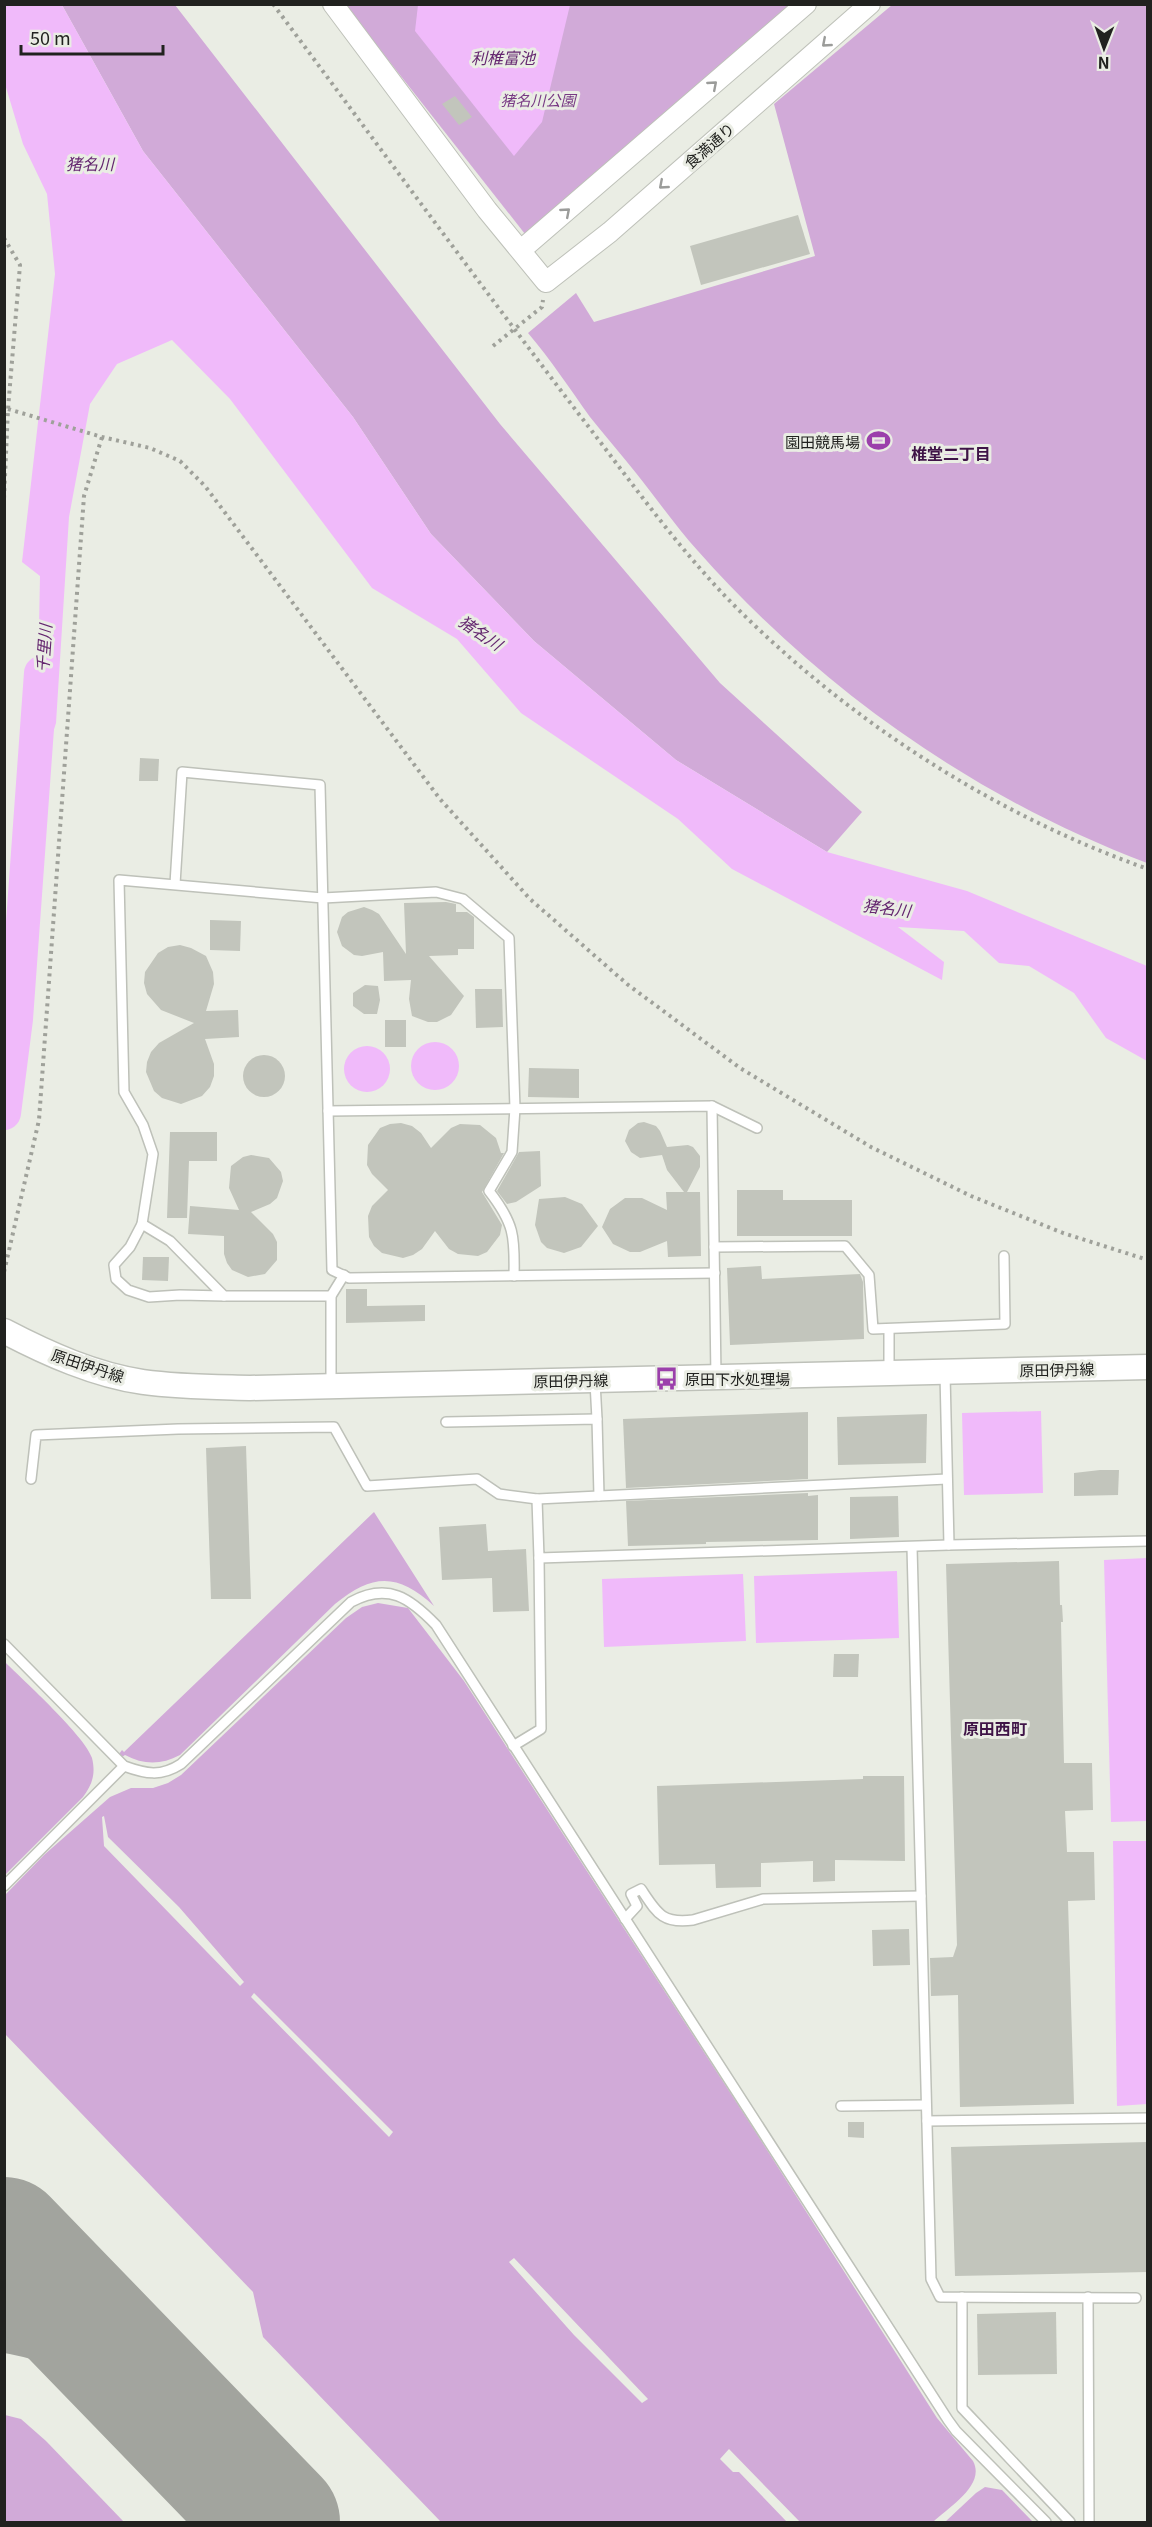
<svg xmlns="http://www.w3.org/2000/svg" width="1152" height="2527" font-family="Georgia,'Noto Sans JP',serif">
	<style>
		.green { fill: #d1aad8; fill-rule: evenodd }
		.water { fill: #f0bafa }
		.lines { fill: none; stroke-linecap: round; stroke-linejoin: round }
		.river { stroke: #f0bafa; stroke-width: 34 }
		.taxiway { stroke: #a2a49e; stroke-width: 51 }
		.runway { stroke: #a2a49e; stroke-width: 128 }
		.building { fill: #c2c5bc }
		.service-casing { stroke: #bec1b9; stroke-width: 12 }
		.minor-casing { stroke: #bec1b9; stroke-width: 22 }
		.tertiary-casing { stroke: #bec1b9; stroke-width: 27 }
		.path { stroke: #9fa19a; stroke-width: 4; stroke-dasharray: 3 4.5; stroke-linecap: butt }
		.service { stroke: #fff; stroke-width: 9 }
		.minor { stroke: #fff; stroke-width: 20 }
		.tertiary { stroke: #fff; stroke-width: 24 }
		.oneway { stroke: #9b9c9a }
		.labels { text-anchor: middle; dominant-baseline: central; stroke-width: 6; stroke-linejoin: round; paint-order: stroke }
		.park-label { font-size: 15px; font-style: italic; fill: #783a84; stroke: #eaede4 }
		.street-label { font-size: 15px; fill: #21221f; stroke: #eaede4 }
		.poi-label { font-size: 15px; fill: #21221f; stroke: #eaede4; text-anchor: end }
		.water-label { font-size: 16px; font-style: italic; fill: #64266f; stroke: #eaede4 }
		.neighbourhood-label { font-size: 16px; font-weight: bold; fill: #3f1447; stroke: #eaede4 }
	</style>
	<rect width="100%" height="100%" fill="#eaede4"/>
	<g class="green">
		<polygon points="62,5 175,5 500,424 720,683 862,812 827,852 676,760 534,641 431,534 353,417 143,151"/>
		<polygon points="345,5 791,5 525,234"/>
		<path d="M892,5H1147V863C975,798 820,689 698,551C676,527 657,499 636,473C621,454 605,436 590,417C570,389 551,360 528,333L576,293L594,322L815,256L774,104Z"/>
		<path d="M374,1512L434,1606C398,1573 373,1573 335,1604L180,1755C161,1765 144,1765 125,1755L122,1757L119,1754L122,1750L124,1752Z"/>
		<path d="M378,1603L408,1608L464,1681L755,2131L937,2418L973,2461C986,2485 949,2507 933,2522H800L729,2449L720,2459L733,2472H739L787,2522H441L263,2337L253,2292L5,2034V1895L44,1855L110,1797L131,1788H153L168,1783L181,1775L346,1618L362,1607ZM104,1816L108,1837L179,1907L244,1982L240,1986L104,1846L102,1817ZM254,1993L393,2132L389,2137L251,1997ZM514,2258L648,2399L642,2403L574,2335L509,2262Z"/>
		<path d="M5,1662C24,1681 85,1736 92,1758C96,1774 92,1785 83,1797L5,1875Z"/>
		<polygon points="5,2415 21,2419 46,2441 124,2522 5,2522"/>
		<polygon points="985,2487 1002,2490 1033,2522 945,2522 976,2493"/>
	</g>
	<g class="water">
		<polygon points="4,5 62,5 143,151 353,417 431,534 534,641 676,760 827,852 967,891 1147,966 1147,1061 1106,1038 1074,993 1029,966 999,963 964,931 898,927 944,962 942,980 732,869 678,819 521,713 457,639 372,588 230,399 172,340 117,364 90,404 69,517 56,723 36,786 40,576 22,562 55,274 47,194 23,144 5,84"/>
		<polygon points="418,5 570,5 542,122 514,156 415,31"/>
		<circle cx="435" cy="1066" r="24"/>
		<circle cx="367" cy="1069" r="23"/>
		<polygon points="1041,1411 1043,1493 964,1495 962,1413"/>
		<polygon points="1147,1558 1147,1821 1111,1822 1104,1560"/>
		<polygon points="897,1571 899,1638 756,1643 754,1576"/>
		<polygon points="743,1574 746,1641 604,1647 602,1579"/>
		<polygon points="1113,1841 1147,1841 1147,2104 1117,2106"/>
	</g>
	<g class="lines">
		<polyline class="river" points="4,1113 16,1019 41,673"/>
		<path class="taxiway" d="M4,2327C79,2339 130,2373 183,2425"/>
		<polyline class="runway" points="4,2241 276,2522"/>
	</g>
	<g class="building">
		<polygon points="455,96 472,117 459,125 442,104"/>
		<polygon points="798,215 810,254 701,285 690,246"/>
		<polygon points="140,758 159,759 158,781 139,781"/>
		<polygon points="446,902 456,904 456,912 467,912 474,917 474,949 458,949 458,955 429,956 464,996 451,1015 437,1022 428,1022 412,1016 409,999 411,980 384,981 383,952 362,956 354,955 342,946 337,932 342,917 348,912 364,907 372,910 379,914 406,954 404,903"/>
		<polygon points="210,920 241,921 240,951 210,950"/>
		<polygon points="180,945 191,948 206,956 213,972 214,984 206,1011 238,1010 239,1037 205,1039 214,1064 214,1076 210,1087 202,1096 181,1104 162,1098 154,1091 146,1072 147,1062 151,1052 159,1043 194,1023 161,1010 147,994 144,983 145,972 158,953 168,947"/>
		<polygon points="365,985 378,986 380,1000 377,1014 364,1014 353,1006 353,993"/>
		<polygon points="475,989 502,989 503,1027 476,1028"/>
		<rect x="385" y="1020" width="21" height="27"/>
		<circle cx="264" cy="1076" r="21"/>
		<polygon points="529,1068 579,1069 579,1098 528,1097"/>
		<polygon points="644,1122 656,1126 660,1131 667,1147 688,1145 693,1147 700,1156 700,1167 687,1192 700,1192 701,1256 668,1257 667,1241 640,1252 630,1252 613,1244 602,1227 610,1209 625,1198 642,1198 667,1210 666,1192 684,1192 667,1170 662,1155 640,1158 631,1152 625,1141 629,1130 638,1123"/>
		<polygon points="401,1123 412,1126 421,1133 431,1148 451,1128 460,1124 480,1125 496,1138 501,1153 504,1153 482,1192 502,1225 500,1235 487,1252 478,1256 458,1254 449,1249 435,1231 422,1249 413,1255 403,1258 382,1253 374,1246 369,1237 368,1216 372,1206 388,1190 372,1174 367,1165 368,1145 380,1128 390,1124"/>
		<polygon points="170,1132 217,1132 217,1161 189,1161 187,1218 167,1218"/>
		<polygon points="540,1151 541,1186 516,1202 507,1204 497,1191 519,1152"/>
		<polygon points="251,1155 269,1158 281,1172 283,1181 277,1198 270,1204 251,1212 273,1234 277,1242 277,1260 265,1274 248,1277 232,1270 227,1263 224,1254 224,1236 188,1234 190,1206 239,1210 229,1188 231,1166 243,1157"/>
		<polygon points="737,1190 783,1190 783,1200 852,1200 852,1236 737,1236"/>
		<polygon points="565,1197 582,1204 598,1226 581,1247 564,1253 547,1248 541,1242 535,1225 539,1199"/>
		<polygon points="143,1257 169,1257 168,1281 142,1280"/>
		<polygon points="761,1266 762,1279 860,1274 863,1282 864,1339 730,1345 727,1268"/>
		<polygon points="346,1289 367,1289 367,1306 425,1305 425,1321 346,1323"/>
		<polygon points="808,1412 808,1479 626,1488 623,1419"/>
		<polygon points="927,1414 926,1463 838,1465 837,1417"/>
		<polygon points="246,1446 251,1599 211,1599 206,1448"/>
		<polygon points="1100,1470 1119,1470 1118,1495 1074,1496 1074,1473"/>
		<polygon points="808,1493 808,1496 818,1495 818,1540 706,1542 706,1544 628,1546 626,1501"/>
		<polygon points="898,1496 899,1537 850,1539 850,1497"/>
		<polygon points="486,1524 488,1551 526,1549 529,1611 493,1612 492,1578 442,1580 439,1527"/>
		<polygon points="1059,1561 1060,1605 1062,1605 1063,1622 1061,1622 1064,1763 1092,1763 1093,1810 1065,1811 1067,1852 1094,1852 1095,1900 1068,1901 1074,2104 960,2107 958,1997 958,1995 931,1996 930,1958 953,1957 957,1945 946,1564"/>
		<polygon points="834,1654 859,1654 858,1677 833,1677"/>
		<polygon points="863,1776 904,1776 905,1861 835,1860 835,1881 813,1882 813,1861 761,1863 761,1887 716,1888 715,1864 659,1865 657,1786 863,1779"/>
		<polygon points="909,1929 910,1965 873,1966 872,1930"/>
		<polygon points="848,2122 864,2122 864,2138 848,2137"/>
		<polygon points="1148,2142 1148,2272 955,2276 951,2147"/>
		<polygon points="1056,2312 1057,2374 978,2375 977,2314"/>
	</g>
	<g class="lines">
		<defs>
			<g id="service">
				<polyline points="175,884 182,772 320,785 332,1270 349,1278 715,1273"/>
				<polyline points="712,1106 716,1377"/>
				<polyline points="328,1111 712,1106 757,1128"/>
				<polyline points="142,1224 170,1241 224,1296 331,1296"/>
				<polyline points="714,1247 845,1246 869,1275 873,1329 1005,1324 1004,1256"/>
				<path d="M224,1296L180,1295L149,1297L128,1290L116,1279L114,1265L130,1247L142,1224L153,1154L143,1125L124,1092L119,880L323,898L436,892L463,899L509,938L515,1108L512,1152L489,1191C514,1223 515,1236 514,1276"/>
				<polyline points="889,1373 889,1329"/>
				<polyline points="945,1374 949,1545"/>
				<polyline points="595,1382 597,1419"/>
				<polyline points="331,1385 331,1296 344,1275"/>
				<polyline points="446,1422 597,1419 599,1496"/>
				<polyline points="31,1479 36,1435 178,1429 334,1427 367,1486 477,1479 499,1494 537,1499 947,1479"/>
				<polyline points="537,1499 539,1558 949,1545 1148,1541"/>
				<polyline points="912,1547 931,2279 940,2297 1136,2298"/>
				<path d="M4,1644L124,1766C146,1774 161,1777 181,1764L351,1602C388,1582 410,1598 436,1625L948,2420L956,2431L1046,2522"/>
				<polyline points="513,1746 541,1729 539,1558"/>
				<polyline points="4,1886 124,1766"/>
				<path d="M625,1919L637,1906L631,1894L641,1889C657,1913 662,1924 693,1920L763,1899L921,1896"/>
				<polyline points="841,2106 926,2105"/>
				<polyline points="927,2121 1148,2118"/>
				<polyline points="962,2297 962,2408 1070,2522"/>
				<polyline points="1088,2297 1089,2522"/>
			</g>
			<g id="minor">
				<polyline points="333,4 487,210 546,282 610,232 870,4"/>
				<polyline points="521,250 806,4"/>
			</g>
			<path id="tertiary" d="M4,1331C48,1354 95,1375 143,1382C179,1387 215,1387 250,1388L1148,1367"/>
		</defs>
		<use href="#service" class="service-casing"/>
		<use href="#minor" class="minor-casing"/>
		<use href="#tertiary" class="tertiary-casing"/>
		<g class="path">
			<path d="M273,4C375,141 475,278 578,413C633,484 685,559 750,621C863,730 1001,817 1148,869"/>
			<polyline points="4,238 20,265 8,409 4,499"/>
			<polyline points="493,346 542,307 543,300"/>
			<polyline points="8,409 102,437 150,448 180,461 205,486 440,799 530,899 627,984 740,1068 871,1147 971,1196 1063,1233 1148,1260"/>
			<polyline points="4,1272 39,1120 84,496 102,437"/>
		</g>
		<use href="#service" class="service"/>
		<use href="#minor" class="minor"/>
		<use href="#tertiary" class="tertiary"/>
	</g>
	<defs><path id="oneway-chevron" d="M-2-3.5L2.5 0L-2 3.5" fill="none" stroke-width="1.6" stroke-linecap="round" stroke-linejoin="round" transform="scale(1.5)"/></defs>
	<g class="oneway">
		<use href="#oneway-chevron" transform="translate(826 43) rotate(139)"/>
		<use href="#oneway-chevron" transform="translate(713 85) rotate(-41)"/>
		<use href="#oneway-chevron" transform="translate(663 185) rotate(139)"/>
		<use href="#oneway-chevron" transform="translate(566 212) rotate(-41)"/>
	</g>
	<defs>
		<symbol id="stadium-bare" viewBox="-9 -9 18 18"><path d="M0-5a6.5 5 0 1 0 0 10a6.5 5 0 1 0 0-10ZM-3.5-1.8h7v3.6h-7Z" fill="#9b40ab" stroke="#eaede4" stroke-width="2.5" paint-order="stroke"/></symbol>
		<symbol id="bus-bare" viewBox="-9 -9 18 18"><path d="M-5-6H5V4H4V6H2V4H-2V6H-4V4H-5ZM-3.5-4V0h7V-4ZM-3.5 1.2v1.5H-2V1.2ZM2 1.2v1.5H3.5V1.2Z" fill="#9b40ab" stroke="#eaede4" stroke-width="2.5" paint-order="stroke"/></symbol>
	</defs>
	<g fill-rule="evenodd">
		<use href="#stadium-bare" x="862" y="424" width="33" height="33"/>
		<use href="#bus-bare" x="650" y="1362" width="33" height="33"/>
	</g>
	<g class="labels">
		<g class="park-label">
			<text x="538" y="99">猪名川公園</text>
		</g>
		<g class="street-label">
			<text transform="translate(709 145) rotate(-41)">食満通り</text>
			<text transform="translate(88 1365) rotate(18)">原田伊丹線</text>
			<text transform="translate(1057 1369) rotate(-1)">原田伊丹線</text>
			<text transform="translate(571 1380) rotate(-1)">原田伊丹線</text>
		</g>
		<g class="poi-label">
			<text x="860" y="441">園田競馬場</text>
			<text x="685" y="1378" text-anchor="start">原田下水処理場</text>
		</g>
		<g class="water-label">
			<text x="503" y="57">利椎富池</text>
			<text x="90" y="163">猪名川</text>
			<text transform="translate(481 632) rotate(34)">猪名川</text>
			<text transform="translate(43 648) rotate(-86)">千里川</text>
			<text transform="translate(887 907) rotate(7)">猪名川</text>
		</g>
		<g class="neighbourhood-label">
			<text x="951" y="453">椎堂二丁目</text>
			<text x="995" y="1728">原田西町</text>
		</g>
	</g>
	<rect width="1152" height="2527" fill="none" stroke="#21221f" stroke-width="12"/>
	<g transform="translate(1104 48) rotate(181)" stroke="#eaede4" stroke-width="4.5" paint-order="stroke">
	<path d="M0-4.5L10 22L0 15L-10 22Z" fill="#21221f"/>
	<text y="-9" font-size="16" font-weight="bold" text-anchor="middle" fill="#21221f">N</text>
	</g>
	<path d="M21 45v9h142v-9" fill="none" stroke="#21221f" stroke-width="3"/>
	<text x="30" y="45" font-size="18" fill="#21221f" stroke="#eaede4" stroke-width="4.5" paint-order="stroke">50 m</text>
</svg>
